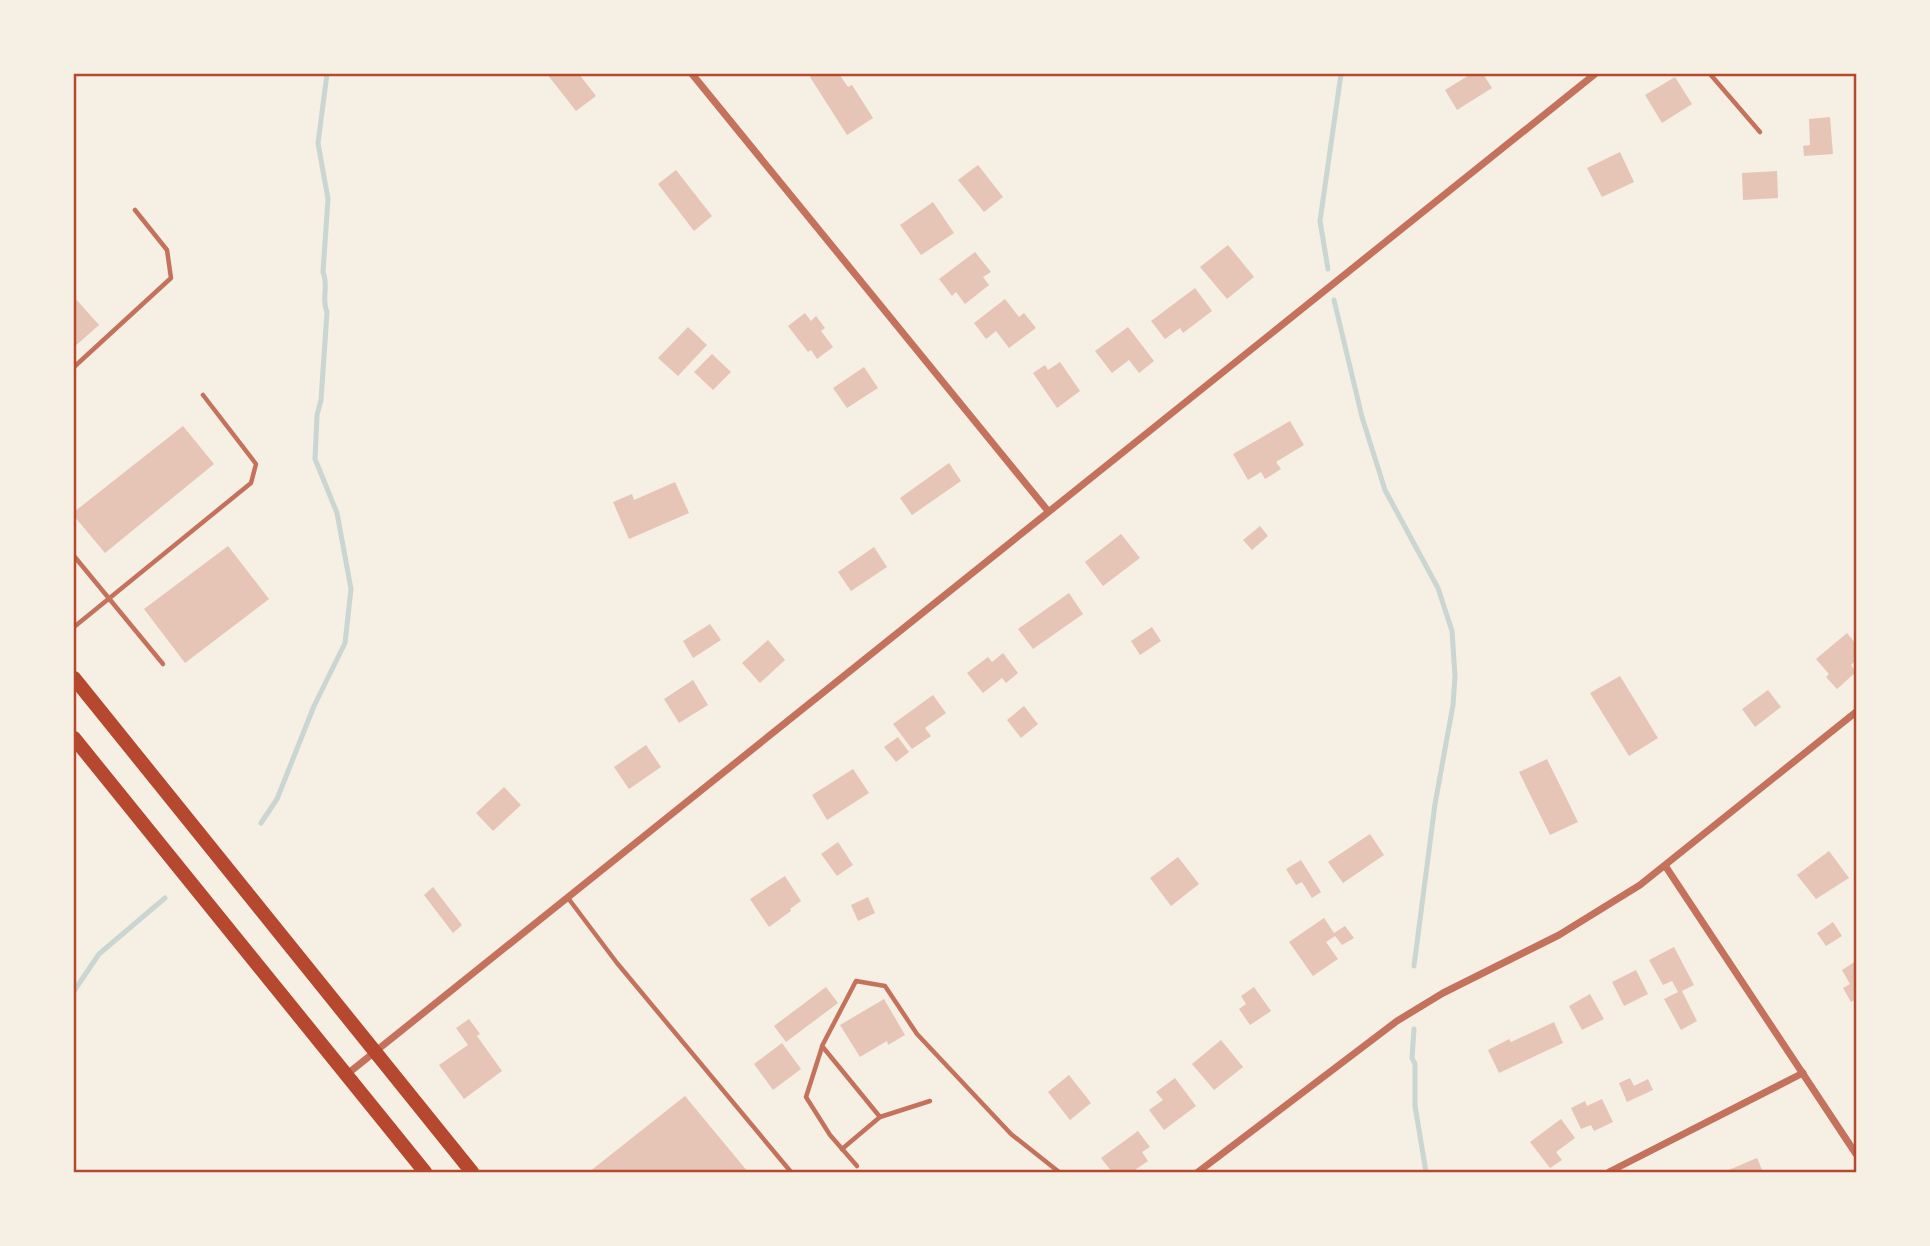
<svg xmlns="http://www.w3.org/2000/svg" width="1930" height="1246" font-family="Figtree,sans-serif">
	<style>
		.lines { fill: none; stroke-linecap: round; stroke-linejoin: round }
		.stream { stroke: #c9d6d2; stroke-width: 5 }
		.building { fill: #e6c5b7 }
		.service { stroke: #c5725c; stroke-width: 4.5 }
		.minor { stroke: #c5725c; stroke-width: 7 }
		.trunk { stroke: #b5482f; stroke-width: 14 }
		.neatline { fill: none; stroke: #b5482f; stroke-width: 2.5 }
	</style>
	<rect width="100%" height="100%" fill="#f6efe4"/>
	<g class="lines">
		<g class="stream">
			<polyline points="1328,269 1320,221 1341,74"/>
			<polyline points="1334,300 1362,417 1385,490 1438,588 1452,631 1455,676 1453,705 1435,804 1414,966"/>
			<path d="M261,823L277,799L314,706L345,643L351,589L337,513L315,459L317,415L321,400L327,312C321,299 329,285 323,272L328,199L318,143L327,74"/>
			<polyline points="74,991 99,954 165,898"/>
			<polyline points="1414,1029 1412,1058 1415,1064 1415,1106 1426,1172"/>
		</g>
	</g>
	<g class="building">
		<polygon points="547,74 579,74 596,96 576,111"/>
		<polygon points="815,74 839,74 848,87 852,85 873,118 847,135 810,77"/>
		<polygon points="1471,74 1483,74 1492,88 1457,110 1445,90"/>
		<polygon points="1675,77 1692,104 1662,123 1645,95"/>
		<polygon points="1830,117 1833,154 1804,156 1803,146 1810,145 1809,119"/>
		<polygon points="1620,152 1634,182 1602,197 1587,168"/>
		<polygon points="978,165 1003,197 984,212 958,180"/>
		<polygon points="676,170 712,216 694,231 658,184"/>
		<polygon points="1777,171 1778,198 1743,200 1742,173"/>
		<polygon points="933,202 954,233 921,255 900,225"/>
		<polygon points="1228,245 1254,277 1227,299 1200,267"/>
		<polygon points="975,252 991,272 983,277 989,285 965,304 956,292 952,296 939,279"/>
		<polygon points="1195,288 1212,311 1183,333 1180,328 1165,339 1151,321"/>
		<polygon points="74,297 99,325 74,347"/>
		<polygon points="1005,299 1019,317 1024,313 1036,328 1009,348 996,331 986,339 974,323"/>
		<polygon points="805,313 811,321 816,316 825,328 821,331 833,347 817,359 811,350 808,352 788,326"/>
		<polygon points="688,327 707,345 678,376 658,358"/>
		<polygon points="1128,327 1154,361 1139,373 1129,360 1112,373 1095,351"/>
		<polygon points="712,354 731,372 713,390 694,372"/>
		<polygon points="1060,362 1080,391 1057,408 1033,373 1045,365 1048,370"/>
		<polygon points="864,367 878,388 847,408 833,388"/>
		<polygon points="1290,421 1304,445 1276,462 1281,469 1265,479 1261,472 1248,480 1233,454"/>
		<polygon points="183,426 214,464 105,553 74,516 74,512"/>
		<polygon points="949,463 961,481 912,515 900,498"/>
		<polygon points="675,482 689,513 629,539 613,502 632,494 634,500"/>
		<polygon points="1260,526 1268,536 1252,550 1243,540"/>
		<polygon points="1121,534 1140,558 1103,586 1085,562"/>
		<polygon points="228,546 269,599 185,663 144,609"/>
		<polygon points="874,547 887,567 851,591 838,572"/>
		<polygon points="1069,593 1083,614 1033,649 1018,629"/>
		<polygon points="710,624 721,640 693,658 683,641"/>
		<polygon points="1152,627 1161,641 1140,655 1131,641"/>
		<polygon points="1847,633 1856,644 1856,660 1851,665 1856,672 1837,689 1826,677 1829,674 1816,659"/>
		<polygon points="768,640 785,660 760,683 742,663"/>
		<polygon points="1003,653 1018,673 1006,683 1002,678 983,693 967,673 988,657 992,662"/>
		<polygon points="1620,676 1658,738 1629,756 1590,693"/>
		<polygon points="693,680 708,705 679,723 664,699"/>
		<polygon points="1768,690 1781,707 1755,727 1742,709"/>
		<polygon points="933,695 946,713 925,728 931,736 912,749 893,724"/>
		<polygon points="1024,706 1038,724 1021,738 1007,720"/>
		<polygon points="898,737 909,752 896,762 884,747"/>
		<polygon points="646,745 661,767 629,789 614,767"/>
		<polygon points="1547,759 1578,822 1550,835 1519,772"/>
		<polygon points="853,769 869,793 827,820 812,795"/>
		<polygon points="504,787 521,805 493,831 476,813"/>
		<polygon points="1370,834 1384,855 1343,883 1328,862"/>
		<polygon points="838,842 853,865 837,876 821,854"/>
		<polygon points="1829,851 1849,878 1816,899 1797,875"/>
		<polygon points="1178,857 1199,884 1171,906 1150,878"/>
		<polygon points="1301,860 1321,892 1312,898 1302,882 1296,885 1286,869"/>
		<polygon points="785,876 801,901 790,909 791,911 769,927 750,899"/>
		<polygon points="433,887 462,925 453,933 424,895"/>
		<polygon points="868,897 875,913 858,921 851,905"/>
		<polygon points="1324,918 1334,933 1345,926 1354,938 1342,945 1335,936 1326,942 1338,959 1313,976 1289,942"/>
		<polygon points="1833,922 1842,936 1826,946 1817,933"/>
		<polygon points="1674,947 1694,985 1682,991 1697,1021 1681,1030 1664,999 1678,992 1672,981 1663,985 1649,960"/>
		<polygon points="1856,961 1856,999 1851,1002 1843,988 1850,984 1842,970"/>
		<polygon points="1636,970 1648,994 1624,1006 1612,982"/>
		<polygon points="826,987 838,1003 786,1042 774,1026"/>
		<polygon points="1254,987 1271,1011 1250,1025 1239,1009 1246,1004 1241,996"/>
		<polygon points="1590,994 1604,1019 1582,1030 1569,1006"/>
		<polygon points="884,999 905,1035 888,1045 887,1041 860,1057 840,1025"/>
		<polygon points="469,1019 480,1034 477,1036 502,1071 464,1099 439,1065 468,1045 456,1028"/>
		<polygon points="1554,1022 1563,1043 1499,1073 1488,1050 1509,1039 1511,1042"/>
		<polygon points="1221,1040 1243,1067 1214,1090 1192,1064"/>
		<polygon points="782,1043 801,1069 773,1090 754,1064"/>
		<polygon points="1069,1075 1091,1103 1070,1120 1048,1092"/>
		<polygon points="1175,1078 1196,1106 1164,1130 1149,1110 1163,1100 1156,1092"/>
		<polygon points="1630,1078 1634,1086 1648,1079 1653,1090 1627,1102 1619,1083"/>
		<polygon points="685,1096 748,1172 589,1172"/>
		<polygon points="1602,1099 1613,1122 1594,1131 1591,1125 1581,1129 1571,1108 1585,1101 1587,1106"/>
		<polygon points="1561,1119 1575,1138 1556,1152 1562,1160 1550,1168 1530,1142"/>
		<polygon points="1138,1131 1150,1147 1142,1152 1148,1161 1132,1172 1112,1172 1101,1158"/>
		<polygon points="1757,1158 1763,1172 1724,1172"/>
	</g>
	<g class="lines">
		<g class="service">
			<polyline points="1710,74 1760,132"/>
			<polyline points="74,367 171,278 167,250 135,210"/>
			<polyline points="74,556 163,664"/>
			<polyline points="74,627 251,483 256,464 203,395"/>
			<polyline points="568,898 617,963 791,1172"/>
			<polyline points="822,1047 806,1097 830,1135 857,1166"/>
			<polyline points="880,1117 930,1101"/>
			<polyline points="842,1149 880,1117 822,1046 856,981 885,986 917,1034 1011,1134 1059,1172"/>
		</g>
		<g class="minor">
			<polyline points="692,74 1048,511"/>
			<polyline points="1666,867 1856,1154"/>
			<polyline points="346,1075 1595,74"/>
			<polyline points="1198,1172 1397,1021 1443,993 1559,935 1640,885 1856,712"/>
			<polyline points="1609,1172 1803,1073"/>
		</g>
		<g class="trunk">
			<polyline points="74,678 472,1172"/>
			<polyline points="74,738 425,1172"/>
		</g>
	</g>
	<rect width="1930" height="1246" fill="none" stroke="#f6efe4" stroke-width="150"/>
	<rect x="75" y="75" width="1780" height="1096" class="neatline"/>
</svg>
